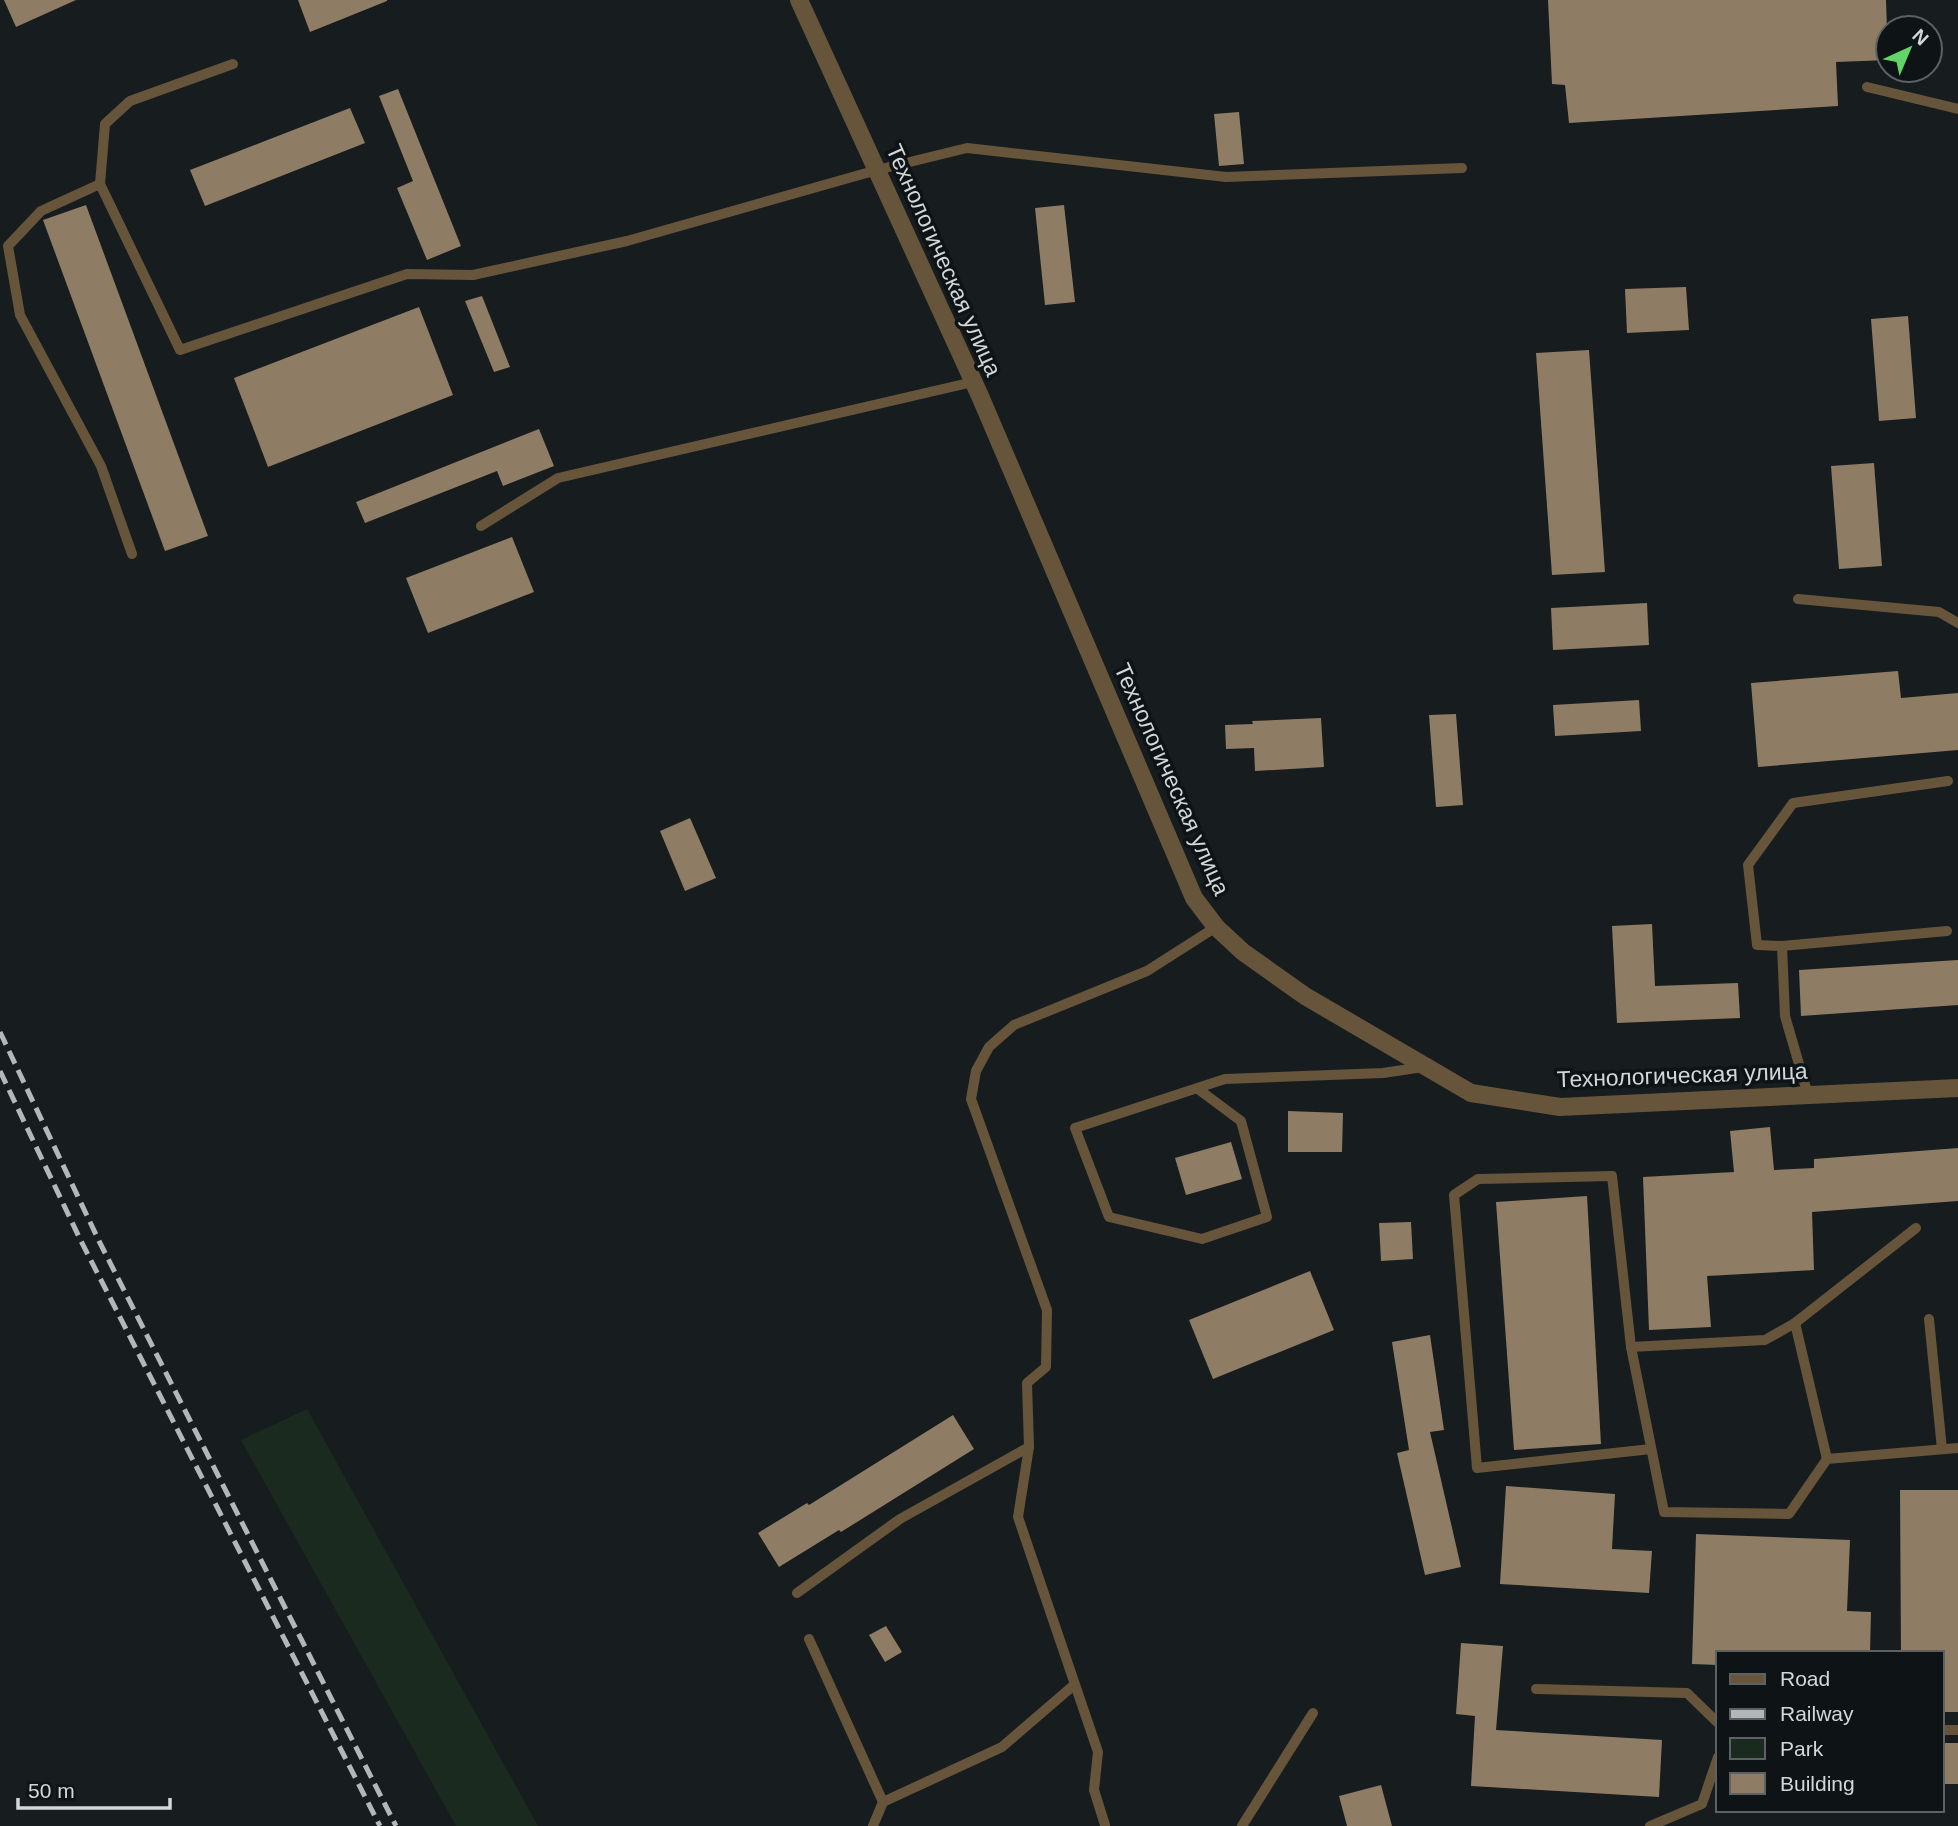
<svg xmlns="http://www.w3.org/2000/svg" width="1958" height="1826" font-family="Helvetica,sans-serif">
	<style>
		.green { fill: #1b2a1f }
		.building { fill: #8e7d64 }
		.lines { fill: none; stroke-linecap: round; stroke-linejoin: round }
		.lane { stroke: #66553a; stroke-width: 10 }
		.street { stroke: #66553a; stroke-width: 18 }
		.rail { stroke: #b4b7ba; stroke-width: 5; stroke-dasharray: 14 7; stroke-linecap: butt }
		.labels { text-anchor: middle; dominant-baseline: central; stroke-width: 7; stroke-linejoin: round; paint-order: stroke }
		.street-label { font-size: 23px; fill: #d4d7da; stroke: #0e1316 }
	</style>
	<rect width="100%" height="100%" fill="#171c1f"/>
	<polygon class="green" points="307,1409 538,1826 456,1826 241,1440"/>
	<g class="building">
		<polygon points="4,0 76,0 16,27"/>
		<polygon points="298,0 387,0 387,1 310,32"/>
		<polygon points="1548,0 1886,0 1888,60 1836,62 1838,106 1569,123 1565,85 1552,84"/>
		<polygon points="398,89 461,246 427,260 397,188 413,181 379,96"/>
		<polygon points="350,108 365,143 205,206 190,170"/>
		<polygon points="1239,112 1244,164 1219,166 1214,114"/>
		<polygon points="86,205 208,536 165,551 43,220"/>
		<polygon points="1064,205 1075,302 1045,305 1035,208"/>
		<polygon points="1686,287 1689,330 1627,333 1625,289"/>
		<polygon points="482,296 510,367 494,372 465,301"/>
		<polygon points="419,307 453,395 268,467 234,378"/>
		<polygon points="1908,316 1916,418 1879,421 1871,319"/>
		<polygon points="1589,350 1605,572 1552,575 1536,353"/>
		<polygon points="539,429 554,466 503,486 497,471 365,523 356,502"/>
		<polygon points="1874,463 1882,566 1839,569 1831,466"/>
		<polygon points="512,537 534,592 428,633 406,578"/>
		<polygon points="1647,603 1649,645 1553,650 1551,608"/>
		<polygon points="1898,671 1901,698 1958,693 1958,750 1758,767 1751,683"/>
		<polygon points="1639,700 1641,731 1555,736 1553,705"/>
		<polygon points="1456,714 1463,805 1436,807 1429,715"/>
		<polygon points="1321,718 1324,767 1255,771 1254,748 1226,749 1225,725 1253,724 1252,721"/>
		<polygon points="690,818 716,878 685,891 660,831"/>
		<polygon points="1652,924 1655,986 1738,983 1740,1018 1617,1023 1612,926"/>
		<polygon points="1958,960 1958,1005 1801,1016 1799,970"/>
		<polygon points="1288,1111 1343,1113 1342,1152 1288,1152"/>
		<polygon points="1770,1127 1774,1170 1814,1168 1814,1159 1958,1148 1958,1201 1812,1212 1814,1270 1707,1276 1711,1327 1649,1330 1643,1177 1734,1172 1730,1131"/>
		<polygon points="1231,1142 1242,1179 1186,1195 1175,1158"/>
		<polygon points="1587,1196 1601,1444 1514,1450 1496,1202"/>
		<polygon points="1411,1222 1413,1259 1381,1261 1379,1223"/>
		<polygon points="1310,1271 1334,1330 1213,1379 1189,1320"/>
		<polygon points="1430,1335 1444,1430 1430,1432 1461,1567 1425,1575 1397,1453 1409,1450 1392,1342"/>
		<polygon points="953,1415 974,1449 841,1532 839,1530 779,1567 758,1533 807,1503 809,1505"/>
		<polygon points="1506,1486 1615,1494 1612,1549 1652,1551 1649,1593 1500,1584"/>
		<polygon points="1900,1490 1958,1490 1958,1712 1942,1712 1942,1653 1901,1653"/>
		<polygon points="1696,1534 1850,1540 1847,1611 1871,1612 1870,1653 1718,1653 1718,1665 1692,1664"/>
		<polygon points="886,1626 902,1652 885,1662 869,1635"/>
		<polygon points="1461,1643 1503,1646 1496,1730 1662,1740 1659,1797 1471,1786 1475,1716 1456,1714"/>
		<rect x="1942" y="1743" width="16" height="41"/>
		<polygon points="1381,1785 1392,1826 1347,1826 1339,1796"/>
	</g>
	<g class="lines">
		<g class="lane">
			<polyline points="1867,87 1958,109"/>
			<polyline points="100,184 180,350 407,274 473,275 627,241 877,170 967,148 1226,177 1462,168"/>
			<polyline points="481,526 558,478 973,382"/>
			<polyline points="132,554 101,466 20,315 8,246 41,211 100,184 105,124 130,101 233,64"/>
			<polyline points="1798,599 1939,612 1958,623"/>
			<polyline points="1782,946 1947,931"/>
			<polyline points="1198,1089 1241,1121 1267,1217 1202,1239 1109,1217 1075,1128 1225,1079 1383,1073 1423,1067"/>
			<polyline points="1808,1095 1785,1016 1782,946 1757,945 1748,865 1793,803 1948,781"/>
			<polyline points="1929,1319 1942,1449"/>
			<polyline points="1795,1323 1916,1228"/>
			<polyline points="1631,1347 1765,1340 1795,1323 1827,1459"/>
			<polyline points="1651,1449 1477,1468 1454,1195 1478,1179 1612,1176 1631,1347 1664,1512 1789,1514 1827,1459 1958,1448"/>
			<polyline points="797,1593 900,1519 1029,1447"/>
			<polyline points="809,1639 883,1802"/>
			<polyline points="1536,1689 1687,1693 1718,1723"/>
			<polyline points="1942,1730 1958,1730"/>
			<polyline points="1105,1825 1094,1790 1098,1752 1018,1517 1029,1447 1027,1383 1046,1367 1047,1310 971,1099 976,1071 989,1047 1014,1025 1147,971 1216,927"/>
			<polyline points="873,1826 883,1802 1002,1747 1074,1685"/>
			<polyline points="1242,1826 1313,1713"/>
			<polyline points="1650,1826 1702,1804 1718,1757"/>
		</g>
		<polyline class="street" points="799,0 980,396 1194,898 1216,927 1243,952 1305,996 1471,1093 1560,1107 1958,1088"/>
		<g class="rail">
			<polyline points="0,1032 99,1241 396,1826"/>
			<polyline points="0,1071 80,1239 380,1826"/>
		</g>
	</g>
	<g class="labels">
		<g class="street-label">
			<text transform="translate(944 260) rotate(66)">Технологическая улица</text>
			<text transform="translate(1172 779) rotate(66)">Технологическая улица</text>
			<text transform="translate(1682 1075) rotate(-2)">Технологическая улица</text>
		</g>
	</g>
	<rect x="1716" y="1651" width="228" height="161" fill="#0e1316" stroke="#5d6164" stroke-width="2"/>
	<rect x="1730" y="1674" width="35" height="10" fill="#66553a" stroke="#5d6164" stroke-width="2"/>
	<text x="1780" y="1686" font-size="21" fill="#d4d7da">Road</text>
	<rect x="1730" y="1709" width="35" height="10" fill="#b4b7ba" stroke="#5d6164" stroke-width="2"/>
	<text x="1780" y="1721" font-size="21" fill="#d4d7da">Railway</text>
	<rect x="1730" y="1738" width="35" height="21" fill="#1b2a1f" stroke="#5d6164" stroke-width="2"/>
	<text x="1780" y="1756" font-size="21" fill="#d4d7da">Park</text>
	<rect x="1730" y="1773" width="35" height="21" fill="#8e7d64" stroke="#5d6164" stroke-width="2"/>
	<text x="1780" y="1791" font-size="21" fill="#d4d7da">Building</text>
	<g transform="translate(1909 49) rotate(44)"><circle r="33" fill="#0e1316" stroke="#5d6164" stroke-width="2"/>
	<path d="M0-5L12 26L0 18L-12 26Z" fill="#63d468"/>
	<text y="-10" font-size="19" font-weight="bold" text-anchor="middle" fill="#d4d7da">N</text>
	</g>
	<path d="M18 1798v10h152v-10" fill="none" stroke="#d4d7da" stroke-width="3.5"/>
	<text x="28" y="1798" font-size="21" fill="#d4d7da" stroke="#0e1316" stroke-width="5" paint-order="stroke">50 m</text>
</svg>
